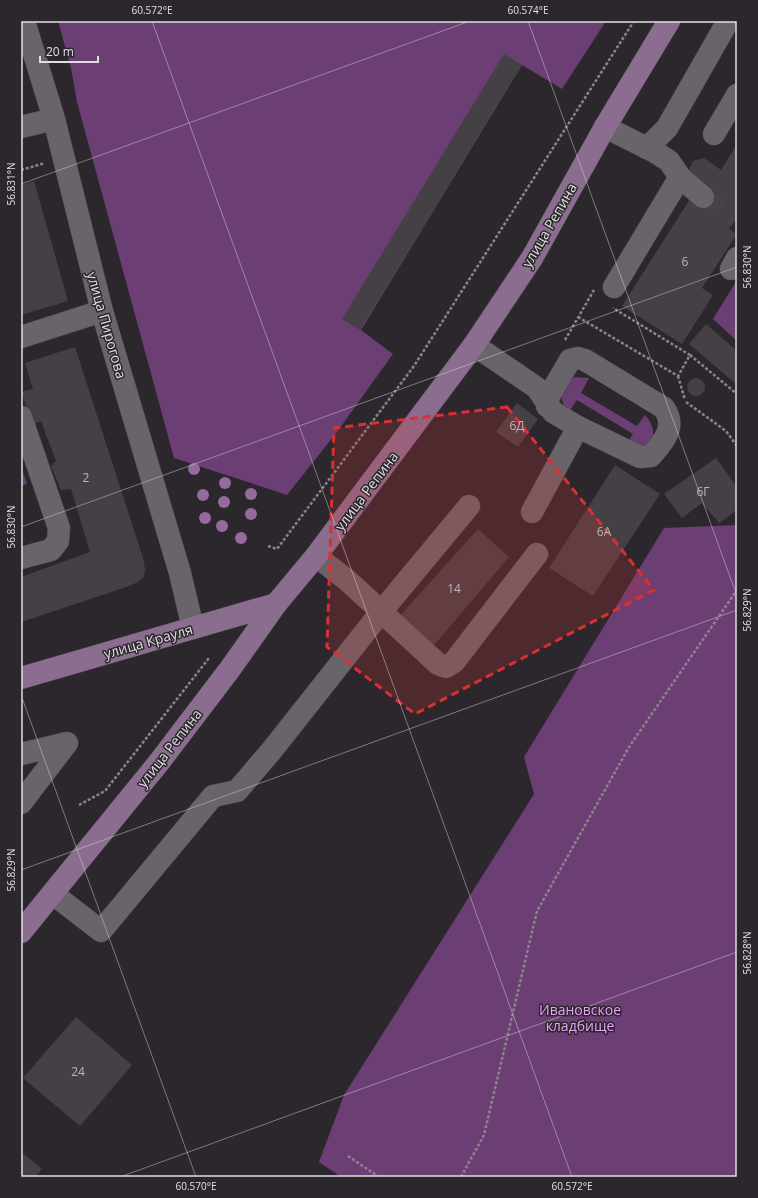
<svg xmlns="http://www.w3.org/2000/svg" width="758" height="1198" font-family="'Open Sans',sans-serif">
	<style>
		.green { fill: #6b3e74 }
		.building { fill: #454046 }
		.lines { fill: none; stroke-linecap: round; stroke-linejoin: round }
		.minor-tunnel { stroke: #474248; stroke-width: 22; stroke-dasharray: 22 11; stroke-linecap: butt }
		.minor-casing { stroke: #49464a; stroke-width: 23 }
		.major-casing { stroke: #49464a; stroke-width: 23 }
		.path { stroke: #89858a; stroke-width: 2.5; stroke-dasharray: 3 2; stroke-linecap: butt }
		.minor { stroke: #69636a; stroke-width: 22 }
		.major { stroke: #8b6d90; stroke-width: 22 }
		.tree { fill: #946b9c }
		.marked { fill: #d73131; fill-opacity: 0.2; stroke: #d73131; stroke-width: 3; stroke-dasharray: 8 5; stroke-linejoin: round }
		.ticks { fill: none; stroke: #e1dee2; stroke-width: 1; stroke-opacity: 0.45 }
		.labels { text-anchor: middle; dominant-baseline: central; stroke-width: 3; stroke-linejoin: round; paint-order: stroke }
		.number-label { font-size: 12px; fill: #bab6bb }
		.street-label { font-size: 14px; fill: #e1dee2; stroke: #2c272d }
		.park-label { font-size: 14px; fill: #e9a3f7; stroke: #2c272d }
		.neatline { fill: none; stroke: #e1dee2; stroke-width: 1.5 }
		.ticks-label { font-size: 10px; text-anchor: middle; fill: #e1dee2 }
	</style>
	<rect width="100%" height="100%" fill="#2c272d"/>
	<g class="green">
		<polygon points="58,21 606,21 562,89 522,65 361,330 393,354 337,432 287,495 174,458 77,102 71,68"/>
		<polygon points="737,280 737,341 713,319"/>
		<path d="M575,377L589,378L581,393L637,426L645,415C662,434 651,453 626,445L633,434L577,400L569,412C557,399 560,386 575,377Z"/>
		<polygon points="21,466 27,484 21,486"/>
		<polygon points="737,525 737,1177 341,1177 319,1162 344,1095 534,794 524,757 664,528"/>
	</g>
	<g class="building">
		<polygon points="504,54 522,65 360,330 342,319"/>
		<polygon points="737,144 737,217 729,229 737,234 702,288 713,295 682,344 622,306 690,199 692,178 689,170 693,161 704,158 721,170"/>
		<polygon points="34,181 68,301 21,315 21,185"/>
		<polygon points="706,324 737,351 737,385 689,344"/>
		<polygon points="75,347 143,558 145,569 144,576 138,582 129,586 21,622 21,577 90,552 71,489 61,490 51,466 56,461 41,421 33,424 21,392 33,389 25,363"/>
		<circle cx="696" cy="387" r="9"/>
		<polygon points="517,403 538,419 518,447 496,432"/>
		<polygon points="716,458 737,487 737,510 719,523 702,503 682,518 664,494"/>
		<polygon points="615,465 660,494 593,596 549,568"/>
		<polygon points="478,529 509,557 430,650 397,619"/>
		<polygon points="76,1017 132,1065 80,1126 23,1078"/>
		<polygon points="21,1152 42,1169 35,1177 21,1177"/>
	</g>
	<g class="lines">
		<polyline class="minor-tunnel" points="703,197 737,217"/>
		<defs>
			<g id="minor">
				<polyline points="24,21 54,119 102,311 180,573 193,628"/>
				<polyline points="21,127 54,119"/>
				<polyline points="605,127 655,152 669,161 680,177 614,287"/>
				<polyline points="714,134 737,95"/>
				<polyline points="647,148 667,128 728,21"/>
				<polyline points="680,177 703,197"/>
				<polyline points="731,269 737,258"/>
				<polyline points="21,337 102,311"/>
				<path d="M474,345L537,388L553,412L578,427L640,457L651,456C664,441 677,427 664,408L585,360L578,358L570,360L548,398L547,406"/>
				<polyline points="21,417 59,528 58,541 51,550 21,558"/>
				<polyline points="532,512 578,427"/>
				<polyline points="316,556 347,580 438,664 446,667 454,662 537,554"/>
				<polyline points="21,754 67,743 21,803"/>
				<polyline points="53,894 101,931 213,796 237,791 272,750 381,612 469,506"/>
			</g>
			<g id="major">
				<polyline points="21,678 276,604"/>
				<polyline points="21,932 160,761 230,669 276,604 316,556 474,345 532,258 605,127 669,21"/>
			</g>
		</defs>
		<use href="#minor" class="minor-casing"/>
		<use href="#major" class="major-casing"/>
		<g class="path">
			<polyline points="21,170 45,163"/>
			<polyline points="578,317 678,376 690,355 613,308"/>
			<polyline points="565,340 594,290"/>
			<polyline points="690,355 737,394"/>
			<polyline points="678,376 685,400"/>
			<polyline points="686,402 726,431 737,446"/>
			<polyline points="268,546 277,549 414,366 634,21"/>
			<polyline points="79,805 105,791 209,658"/>
			<polyline points="348,1156 379,1177"/>
			<polyline points="461,1177 484,1135 537,911 629,747 737,590"/>
		</g>
		<use href="#minor" class="minor"/>
		<use href="#major" class="major"/>
	</g>
	<g class="tree">
		<circle cx="194" cy="469" r="6"/>
		<circle cx="225" cy="483" r="6"/>
		<circle cx="251" cy="494" r="6"/>
		<circle cx="203" cy="495" r="6"/>
		<circle cx="224" cy="502" r="6"/>
		<circle cx="251" cy="514" r="6"/>
		<circle cx="205" cy="518" r="6"/>
		<circle cx="222" cy="526" r="6"/>
		<circle cx="241" cy="538" r="6"/>
	</g>
	<path class="marked" d="M507,407L654,590L415,714L327,647L334,428Z"/>
	<path class="ticks" d="M152,21L572,1177M528,21L737,596M21,184L470,21M21,527L737,267M21,695L196,1177M21,870L737,610M120,1177L737,952"/>
	<g class="labels">
		<g class="number-label">
			<text x="685" y="261">6</text>
			<text x="517" y="425">6Д</text>
			<text x="86" y="477">2</text>
			<text x="703" y="491">6Г</text>
			<text x="604" y="531">6А</text>
			<text x="454" y="588">14</text>
			<text x="78" y="1071">24</text>
		</g>
		<g class="street-label">
			<text transform="translate(549 225) rotate(-60)">улица Репина</text>
			<text transform="translate(107 325) rotate(74)">улица Пирогова</text>
			<text transform="translate(366 491) rotate(-53)">улица Репина</text>
			<text transform="translate(148 641) rotate(-16)">улица Крауля</text>
			<text transform="translate(169 748) rotate(-52)">улица Репина</text>
		</g>
		<g class="park-label">
			<text x="580" y="1009">Ивановское<tspan x="580" dy="16">кладбище</tspan></text>
		</g>
	</g>
	<rect width="758" height="1198" fill="none" stroke="#2c272d" stroke-width="44"/>
	<path d="M40 56v6h58v-6" fill="none" stroke="#e1dee2" stroke-width="2"/>
	<text x="46" y="56" font-size="12" fill="#e1dee2" stroke="#2c272d" stroke-width="3" paint-order="stroke">20 m</text>
	<rect x="22" y="22" width="714" height="1154" class="neatline"/>
	<g class="ticks-label">
		<text x="152" y="14">60.572°E</text>
		<text x="528" y="14">60.574°E</text>
		<text transform="translate(11 184) rotate(-90)" y="4">56.831°N</text>
		<text transform="translate(747 267) rotate(-90)" y="4">56.830°N</text>
		<text transform="translate(11 527) rotate(-90)" y="4">56.830°N</text>
		<text transform="translate(747 610) rotate(-90)" y="4">56.829°N</text>
		<text transform="translate(11 870) rotate(-90)" y="4">56.829°N</text>
		<text transform="translate(747 953) rotate(-90)" y="4">56.828°N</text>
		<text x="196" y="1190">60.570°E</text>
		<text x="572" y="1190">60.572°E</text>
	</g>
</svg>
